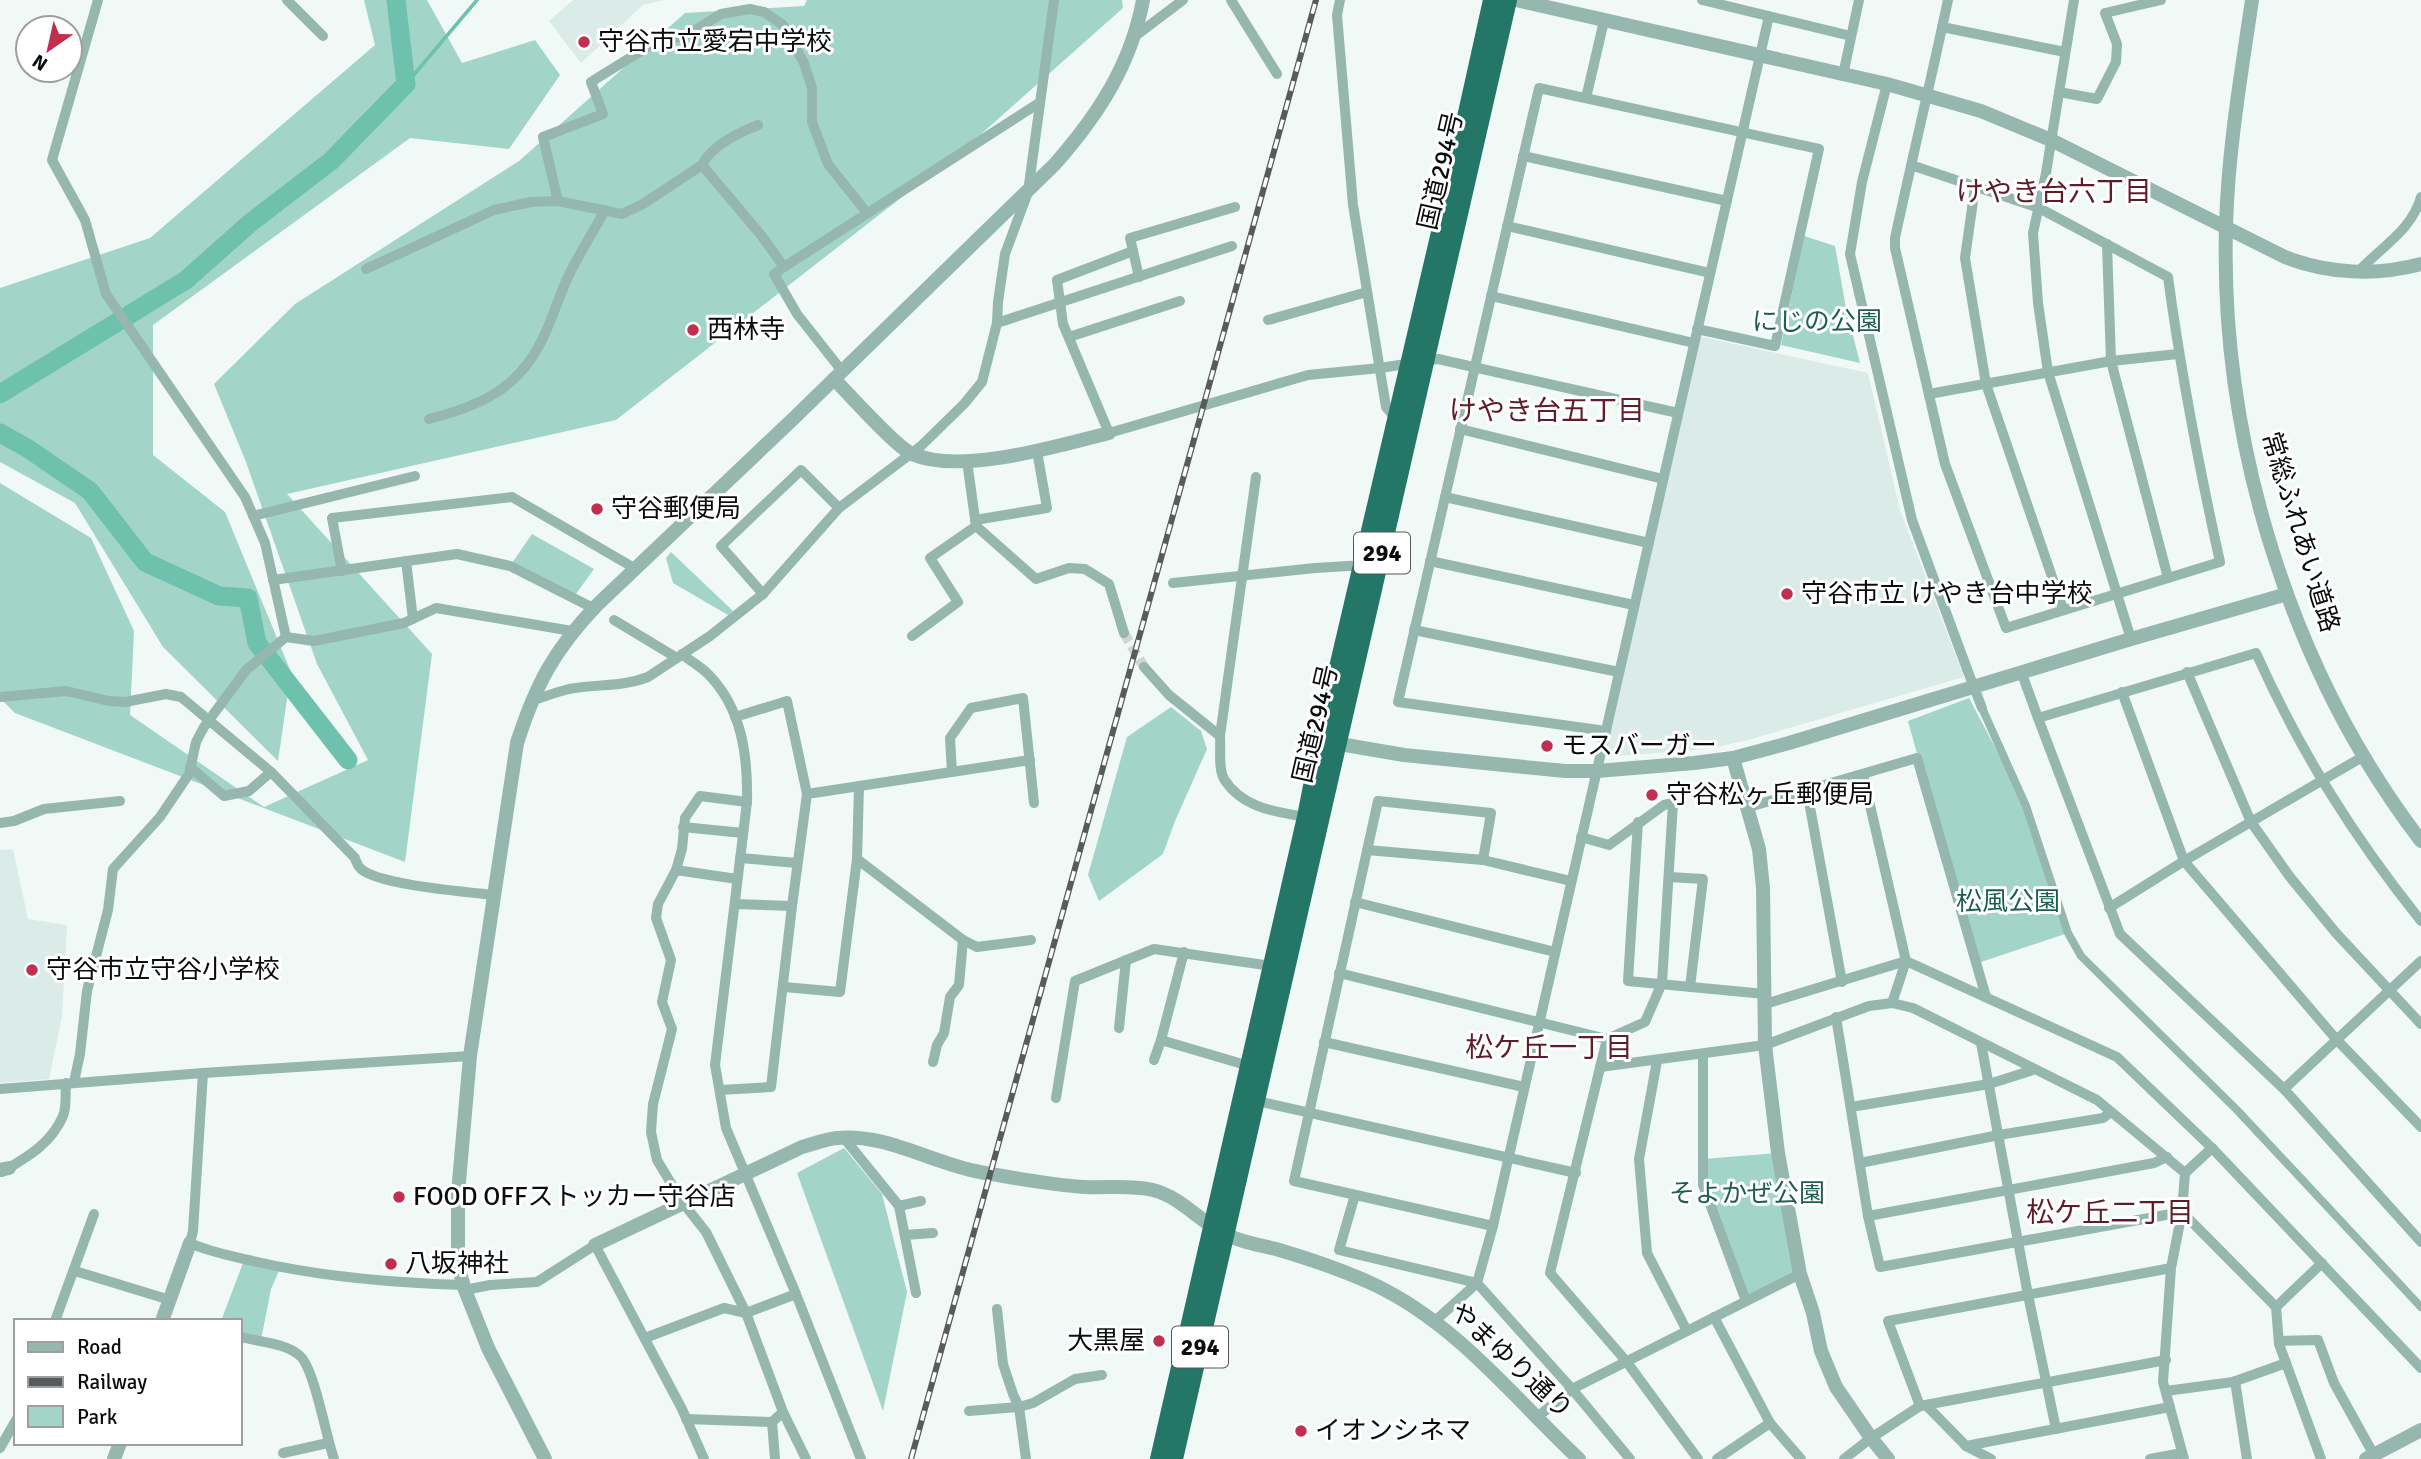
<svg xmlns="http://www.w3.org/2000/svg" width="2421" height="1459" font-family="Signika,'Noto Sans JP',sans-serif">
	<style>
		.built { fill: #dbece8 }
		.green { fill: #a2d5c7 }
		.lines { fill: none; stroke-linecap: round; stroke-linejoin: round }
		.stream { stroke: #6ec1ad; stroke-width: 3.5 }
		.river { stroke: #6ec1ad; stroke-width: 19 }
		.minor-tunnel { stroke: #ced6d3; stroke-width: 10; stroke-dasharray: 10 5; stroke-linecap: butt }
		.pedestrian { stroke: #95b7ae; stroke-width: 8 }
		.minor { stroke: #95b7ae; stroke-width: 10 }
		.tertiary { stroke: #95b7ae; stroke-width: 14 }
		.trunk { stroke: #247766; stroke-width: 18 }
		.rail-casing { stroke: #575c5b; stroke-width: 6 }
		.rail { stroke: #fff; stroke-width: 3.5; stroke-dasharray: 10; stroke-linecap: butt }
		.minor-bridge { stroke: #95b7ae; stroke-width: 10 }
		.poi-dot { fill: #c02f4f; stroke: #fff; stroke-width: 2.5 }
		.labels { text-anchor: middle; dominant-baseline: central; stroke-width: 6; stroke-linejoin: round; paint-order: stroke }
		.shield { fill: #fff; stroke: #545655; stroke-width: 2 }
		.shield-label { font-size: 24px; font-weight: bold; fill: #0a0d0c }
		.poi-label { font-size: 26px; fill: #0a0d0c; stroke: #fff; text-anchor: start }
		.street-label { font-size: 26px; fill: #0a0d0c; stroke: #fff }
		.park-label { font-size: 26px; fill: #1c5f51; stroke: #fff }
		.neighbourhood-label { font-size: 28px; fill: #611c29; stroke: #fff }
	</style>
	<rect width="100%" height="100%" fill="#f0f9f6"/>
	<g class="built">
		<polygon points="573,0 664,0 643,5 581,63 549,21"/>
		<polygon points="1698,336 1868,373 1900,510 1964,677 1748,740 1707,749 1605,757"/>
		<polygon points="13,849 28,919 67,925 62,1016 49,1079 0,1083 0,850"/>
	</g>
	<g class="green">
		<polygon points="364,0 427,0 462,63 535,40 560,75 509,149 410,138 153,325 153,455 225,512 291,672 278,761 163,647 75,503 0,462 0,288 150,238 375,45"/>
		<polygon points="807,0 1122,0 1123,8 970,144 616,420 287,494 432,654 405,862 15,713 0,698 0,483 91,538 134,631 130,715 264,807 368,760 317,664 246,462 214,384 295,304 519,161 685,13 804,6"/>
		<polygon points="1804,236 1835,246 1846,308 1860,363 1781,345"/>
		<polygon points="532,534 594,569 573,598 510,566"/>
		<polygon points="671,552 733,611 728,615 673,583 666,558"/>
		<polygon points="1969,698 2026,806 2068,933 1975,964 1908,721"/>
		<polygon points="1171,707 1201,731 1207,749 1175,821 1163,854 1099,901 1088,875 1127,737"/>
		<polygon points="844,1148 882,1194 907,1292 883,1411 797,1173"/>
		<polygon points="1778,1153 1800,1274 1746,1301 1703,1185 1703,1159"/>
		<polygon points="243,1263 279,1271 271,1289 261,1340 240,1333 240,1321 221,1321"/>
	</g>
	<g class="lines">
		<polyline class="stream" points="406,84 477,0"/>
		<g class="river">
			<polyline points="0,394 186,280 250,223 331,161 406,84 396,0"/>
			<polyline points="0,433 27,448 90,491 145,562 219,596 248,598 257,643 348,760"/>
		</g>
		<polyline class="minor-tunnel" points="1124,633 1144,667"/>
		<polyline class="pedestrian" points="1982,708 2026,806 2068,933 2081,956 2237,1110 2421,1307"/>
		<g class="minor">
			<polyline points="287,0 323,36"/>
			<polyline points="1231,0 1277,74"/>
			<polyline points="1340,0 1337,15 1353,205 1386,407 1396,419"/>
			<polyline points="1702,0 1851,36"/>
			<polyline points="2074,0 2046,173 2033,233 2038,303 2048,372 2131,639"/>
			<polyline points="1942,27 2065,52"/>
			<polyline points="1134,37 1183,0"/>
			<polyline points="1843,75 1859,0"/>
			<polyline points="1887,84 1862,182 1850,254 1912,520 1967,669"/>
			<polyline points="2059,92 2097,99 2116,62 2117,44 2105,13 2161,0"/>
			<polyline points="1586,98 1604,21"/>
			<polyline points="1523,156 1727,201"/>
			<path d="M702,165C712,145 738,133 758,125"/>
			<path d="M1911,165L2039,208L2168,277C2181,373 2199,467 2220,562L2006,628L1945,464L1895,248V238C1912,159 1931,80 1948,0"/>
			<polyline points="1975,187 1965,258 1986,384 2063,609"/>
			<polyline points="558,201 543,137 603,114 591,82 649,46 689,34 721,14 750,9 764,12 783,25 804,63 812,88 812,122 828,164 867,213"/>
			<polyline points="1507,226 1710,273"/>
			<polyline points="2107,244 2111,361 2168,578"/>
			<polyline points="1133,251 1057,280 1063,324 1109,433 1308,375 1380,368 1438,359 1678,413"/>
			<polyline points="784,267 1039,103"/>
			<polyline points="366,269 494,210 531,202 558,201 622,214 643,204 702,165 761,235 784,267 774,274 797,314 842,371"/>
			<path d="M2359,271C2381,247 2412,230 2421,197"/>
			<polyline points="1139,277 1130,238 1235,207"/>
			<polyline points="1491,296 1694,343"/>
			<polyline points="1268,320 1367,292"/>
			<polyline points="997,323 1232,246"/>
			<polyline points="1069,337 1180,301"/>
			<polyline points="1929,394 2111,361 2178,354"/>
			<path d="M429,419C479,406 517,390 541,342C552,321 558,298 568,277C579,254 593,232 605,210"/>
			<polyline points="1460,429 1663,479"/>
			<path d="M1256,477L1220,736C1221,748 1218,769 1224,779C1242,808 1276,812 1306,817"/>
			<polyline points="1445,497 1649,543"/>
			<polyline points="253,516 415,476"/>
			<polyline points="975,520 1047,508 1037,451"/>
			<polyline points="976,526 1036,579 1069,568 1085,569 1109,584 1124,633"/>
			<polyline points="406,561 413,619"/>
			<polyline points="1430,561 1634,605"/>
			<polyline points="342,571 332,518 512,497 636,569"/>
			<polyline points="273,580 457,554 510,566 593,608"/>
			<polyline points="1173,583 1315,568 1365,565"/>
			<polyline points="763,594 721,546 801,470 839,508"/>
			<polyline points="614,620 677,658"/>
			<polyline points="1414,630 1619,672"/>
			<polyline points="912,636 958,602 930,558 976,526 967,461"/>
			<polyline points="286,637 314,641 404,623 436,608 572,631"/>
			<path d="M682,654C690,661 700,666 708,674C742,708 748,756 747,802L715,1065L726,1128L796,1294L861,1459"/>
			<polyline points="1144,667 1169,695 1220,736"/>
			<polyline points="2187,672 2251,822 2290,877 2336,933 2421,1024"/>
			<path d="M2022,674L2038,718L2256,653C2301,753 2353,836 2421,921"/>
			<polyline points="2122,692 2184,861 2336,1039 2421,1127"/>
			<path d="M0,697L66,691L109,701L125,702L166,694L181,697L271,772L355,858C355,859 359,868 360,868C376,885 468,892 495,895"/>
			<path d="M531,701C544,697 556,692 569,689C596,684 622,687 648,677L710,636L763,594L839,508L921,446L964,404L982,382L997,323L998,302L1005,254L1028,192L1054,0"/>
			<polyline points="735,717 787,701 807,794 792,906 735,904"/>
			<polyline points="2038,718 2120,934 2284,1089 2421,1242"/>
			<polyline points="1606,731 1398,702 1539,88 1819,149 1775,346 1697,329"/>
			<polyline points="190,767 224,796 249,791 271,772"/>
			<polyline points="952,772 950,738 971,708 1023,698 1034,803"/>
			<polyline points="1863,775 1906,961 1892,1003"/>
			<polyline points="1807,791 1842,982"/>
			<polyline points="807,794 1030,760"/>
			<polyline points="1749,807 1917,758 1986,997"/>
			<polyline points="1638,822 1628,981 1765,994"/>
			<polyline points="0,823 14,821 44,809 120,801"/>
			<polyline points="683,827 743,833"/>
			<polyline points="1367,850 1483,860 1571,881"/>
			<polyline points="740,858 797,863"/>
			<polyline points="857,859 963,940 977,947 1031,940"/>
			<polyline points="1483,860 1491,813 1378,801 1294,1181 1493,1226"/>
			<polyline points="676,870 682,849 685,818 700,796 747,802"/>
			<polyline points="1669,877 1703,879 1690,987"/>
			<polyline points="737,879 676,870 658,904 656,918 671,960 662,1002 672,1029 653,1104 651,1132 657,1160 683,1203 706,1232 746,1313 783,1412 806,1459"/>
			<polyline points="1355,902 1555,952"/>
			<polyline points="2109,908 2184,861 2364,756"/>
			<polyline points="1184,952 1161,1040 1249,1066"/>
			<polyline points="1339,973 1607,1039 1645,1022 1662,983 1673,803 1664,805 1609,845 1581,837"/>
			<polyline points="784,987 840,992 857,859 859,786"/>
			<polyline points="1765,1004 1906,961 2117,1057 2212,1148 2421,1368"/>
			<polyline points="1836,1017 1868,1216 1880,1267 2182,1212 2276,1307 2279,1344 2321,1459"/>
			<polyline points="1119,1028 1126,960"/>
			<polyline points="1607,1039 1550,1273 1626,1361 1698,1459"/>
			<polyline points="1324,1042 1524,1087"/>
			<polyline points="1981,1043 2028,1295 2056,1429"/>
			<polyline points="1703,1054 1703,1185 1746,1301"/>
			<polyline points="1154,1060 1161,1040"/>
			<polyline points="1657,1061 1639,1159 1647,1253 1687,1331"/>
			<polyline points="933,1062 937,1045 944,1033 950,997 959,985 963,940"/>
			<polyline points="1600,1067 1765,1045 1869,1006 1892,1003 1913,1008 2097,1100 2185,1173"/>
			<path d="M203,1073L193,1231L190,1243C209,1252 232,1256 253,1261C322,1277 392,1283 463,1285"/>
			<polyline points="74,1082 80,1054 87,991 108,910 113,869 160,817 189,774 196,742 204,727 246,670 286,637 265,543 245,497 106,294 85,220 52,160 98,0"/>
			<polyline points="0,1089 203,1073 470,1056"/>
			<polyline points="2284,1089 2421,961"/>
			<polyline points="720,1090 771,1087 792,906"/>
			<polyline points="1056,1098 1075,981 1154,949 1272,966"/>
			<polyline points="1257,1101 1576,1173"/>
			<polyline points="1851,1107 1989,1084 2033,1070"/>
			<polyline points="844,1138 899,1206 916,1293"/>
			<polyline points="1860,1163 1999,1135 2103,1118 2111,1112"/>
			<path d="M2,1172C27,1157 51,1144 63,1116C67,1107 65,1093 66,1083"/>
			<polyline points="1355,1195 1339,1250 1477,1283 1572,1389 1630,1459"/>
			<polyline points="899,1206 921,1201"/>
			<polyline points="1868,1216 2154,1163 2167,1157"/>
			<polyline points="905,1235 933,1233"/>
			<polyline points="75,1271 170,1300"/>
			<polyline points="465,1290 490,1285 537,1282 595,1245 682,1409 704,1459"/>
			<polyline points="2276,1307 2322,1263"/>
			<polyline points="997,1309 1003,1364 1013,1394 1019,1407 1026,1459"/>
			<polyline points="1714,1317 1770,1423 1801,1459"/>
			<polyline points="55,1321 94,1214"/>
			<polyline points="1435,1321 1477,1283 1493,1226 1769,16"/>
			<path d="M241,1337C259,1342 285,1343 299,1355C314,1366 326,1437 334,1459"/>
			<polyline points="645,1338 724,1308 746,1313 796,1294"/>
			<polyline points="2279,1341 2318,1340 2334,1383 2374,1455"/>
			<polyline points="2235,1381 2247,1459"/>
			<polyline points="2166,1391 2233,1382 2286,1363"/>
			<polyline points="1926,1405 1966,1446 1991,1459"/>
			<polyline points="1920,1406 1888,1321 2171,1268"/>
			<polyline points="969,1411 1019,1407 1033,1403 1075,1379 1102,1375"/>
			<polyline points="1536,1418 1572,1389 1800,1274"/>
			<polyline points="686,1419 772,1422 783,1412"/>
			<polyline points="772,1422 775,1459"/>
			<polyline points="1966,1446 2170,1407"/>
			<polyline points="0,1448 16,1420"/>
			<polyline points="283,1453 328,1443"/>
			<polyline points="1717,1459 1770,1423"/>
			<polyline points="1844,1459 1871,1438 1920,1406 2166,1360"/>
			<polyline points="2150,1459 2182,1453"/>
			<polyline points="2184,1459 2163,1382 2171,1268 2182,1212 2185,1173 2212,1148"/>
		</g>
		<g class="tertiary">
			<path d="M1516,0L1887,84L1981,111L2051,140L2285,257C2328,274 2377,276 2421,264"/>
			<path d="M2252,0C2241,75 2228,150 2226,226C2220,441 2290,670 2421,841"/>
			<path d="M834,379C850,395 896,447 912,454C961,475 1058,446 1109,433"/>
			<polyline points="1328,742 1404,755 1565,771 1597,771 1694,763 1733,758 1789,743 2131,639 2287,594"/>
			<polyline points="1733,758 1759,849 1763,888 1765,1045 1778,1153 1800,1274 1813,1313 1821,1351 1836,1387 1871,1438 1888,1459"/>
			<polyline points="0,1170 9,1168"/>
			<path d="M595,1245L802,1147C813,1144 826,1139 837,1138C887,1133 933,1164 980,1172C1014,1178 1050,1185 1085,1187C1108,1188 1131,1185 1153,1190C1181,1197 1200,1222 1225,1234C1240,1242 1259,1245 1276,1249C1310,1259 1343,1270 1375,1285C1457,1324 1514,1398 1579,1459"/>
			<polyline points="162,1321 190,1243"/>
			<polyline points="114,1459 120,1443"/>
			<path d="M545,1459L488,1348L465,1290L458,1266V1193L470,1056L517,743C536,684 554,650 597,605L793,419L1055,164C1098,115 1131,65 1143,0"/>
			<polyline points="2366,1459 2421,1430"/>
		</g>
		<g class="trunk">
			<polyline points="1159,1459 1306,817 1321,740 1449,194 1492,0"/>
			<path d="M1174,1459C1287,973 1393,486 1508,0"/>
		</g>
		<defs>
			<polyline id="rail" points="911,1459 1316,0"/>
		</defs>
		<use href="#rail" class="rail-casing"/>
		<use href="#rail" class="rail"/>
		<polyline class="minor-bridge" points="1967,669 1982,708"/>
	</g>
	<g class="poi-dot">
		<circle cx="584" cy="42" r="7"/>
		<circle cx="693" cy="330" r="7"/>
		<circle cx="597" cy="509" r="7"/>
		<circle cx="1787" cy="594" r="7"/>
		<circle cx="1547" cy="746" r="7"/>
		<circle cx="1652" cy="795" r="7"/>
		<circle cx="32" cy="970" r="7"/>
		<circle cx="399" cy="1197" r="7"/>
		<circle cx="391" cy="1264" r="7"/>
		<circle cx="1159" cy="1341" r="7"/>
		<circle cx="1301" cy="1431" r="7"/>
	</g>
	<g class="labels">
		<g class="shield">
			<rect x="1354" y="532.5" width="56" height="41" rx="5"/>
			<rect x="1172" y="1326.5" width="56" height="41" rx="5"/>
		</g>
		<g class="shield-label">
			<text x="1382" y="553">294</text>
			<text x="1200" y="1347">294</text>
		</g>
		<g class="poi-label">
			<text x="598" y="42">守谷市立愛宕中学校</text>
			<text x="707" y="330">西林寺</text>
			<text x="611" y="509">守谷郵便局</text>
			<text x="1801" y="594">守谷市立 けやき台中学校</text>
			<text x="1561" y="746">モスバーガー</text>
			<text x="1666" y="795">守谷松ヶ丘郵便局</text>
			<text x="46" y="970">守谷市立守谷小学校</text>
			<text x="413" y="1197">FOOD OFFストッカー守谷店</text>
			<text x="405" y="1264">八坂神社</text>
			<text x="1145" y="1341" text-anchor="end">大黒屋</text>
			<text x="1315" y="1431">イオンシネマ</text>
		</g>
		<g class="street-label">
			<text transform="translate(1441 171) rotate(-77)">国道294号</text>
			<text transform="translate(2300 532) rotate(73)">常総ふれあい道路</text>
			<text transform="translate(1316 724) rotate(-77)">国道294号</text>
			<text transform="translate(1511 1361) rotate(43)">やまゆり通り</text>
		</g>
		<g class="park-label">
			<text x="1817" y="322">にじの公園</text>
			<text x="2008" y="902">松風公園</text>
			<text x="1747" y="1194">そよかぜ公園</text>
		</g>
		<g class="neighbourhood-label">
			<text x="2054" y="192">けやき台六丁目</text>
			<text x="1547" y="411">けやき台五丁目</text>
			<text x="1549" y="1048">松ケ丘一丁目</text>
			<text x="2110" y="1213">松ケ丘二丁目</text>
		</g>
	</g>
	<rect x="14" y="1319" width="228" height="126" fill="#ffffff" stroke="#9d9e9e" stroke-width="2"/>
	<rect x="28" y="1342" width="35" height="10" fill="#95b7ae" stroke="#9d9e9e" stroke-width="2"/>
	<text x="77" y="1354" font-size="21" fill="#0a0d0c">Road</text>
	<rect x="28" y="1377" width="35" height="10" fill="#575c5b" stroke="#9d9e9e" stroke-width="2"/>
	<text x="77" y="1389" font-size="21" fill="#0a0d0c">Railway</text>
	<rect x="28" y="1406" width="35" height="21" fill="#a2d5c7" stroke="#9d9e9e" stroke-width="2"/>
	<text x="77" y="1424" font-size="21" fill="#0a0d0c">Park</text>
	<g transform="translate(49 49) rotate(214)"><circle r="33" fill="#ffffff" stroke="#9d9e9e" stroke-width="2"/>
	<path d="M0-5L12 26L0 18L-12 26Z" fill="#c02f4f"/>
	<text y="-10" font-size="19" font-weight="bold" text-anchor="middle" fill="#0a0d0c">N</text>
	</g>
</svg>
